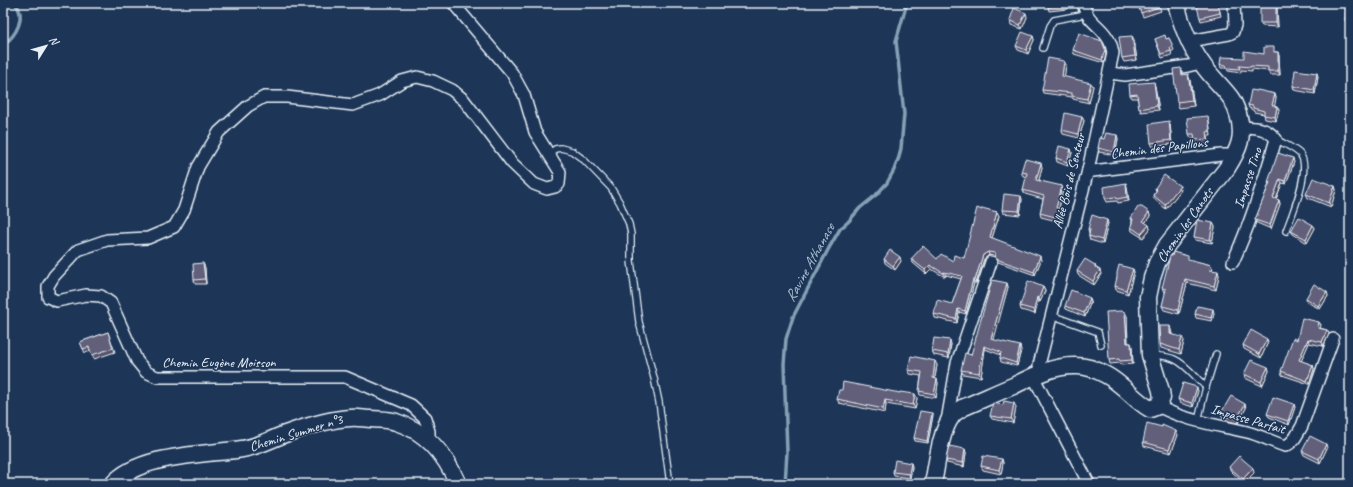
<svg xmlns="http://www.w3.org/2000/svg" width="1353" height="487" font-family="Caveat,sans-serif">
	<style>
		.lines { fill: none; stroke-linecap: round; stroke-linejoin: round }
		.stream { stroke: #84a1b5; stroke-width: 3.5 }
		.lane-casing { stroke: #e8f1f8; stroke-width: 8 }
		.street-casing { stroke: #e8f1f8; stroke-width: 14 }
		.secondary-casing { stroke: #e8f1f8; stroke-width: 19 }
		.lane { stroke: #1d3557; stroke-width: 5.5 }
		.street { stroke: #1d3557; stroke-width: 11 }
		.secondary { stroke: #1d3557; stroke-width: 16 }
		.wall { fill: #545169; stroke: #e8f1f8 }
		.shaded-wall { fill: #454255; stroke: #e8f1f8 }
		.building { fill: #625e7a; stroke: #e8f1f8 }
		.labels { text-anchor: middle; dominant-baseline: central; stroke-width: 3; stroke-linejoin: round; paint-order: stroke }
		.street-label { font-size: 14px; fill: #e8f1f8; stroke: #1d3557 }
		.water-label { font-size: 15px; font-style: italic; fill: #aec2d1; stroke: #1d3557 }
	</style>
	<rect width="100%" height="100%" fill="#1d3557"/>
	<filter id="ink" filterUnits="userSpaceOnUse"><feTurbulence type="fractalNoise" baseFrequency=".025" numOctaves="2"/><feDisplacementMap in="SourceGraphic" scale="8" xChannelSelector="R" yChannelSelector="G"/><feConvolveMatrix kernelMatrix="1 2 1 2 8 2 1 2 1" color-interpolation-filters="sRGB"/></filter>
	<g filter="url(#ink)">
		<g class="lines">
			<g class="stream">
				<path d="M3,45C16,36 27,17 15,3"/>
				<polyline points="785,484 787,452 784,364 786,339 793,317 829,248 840,229 848,222 860,208 876,195 887,183 894,170 899,157 901,148 904,114 896,41 907,3"/>
			</g>
			<defs>
				<g id="lane">
					<polyline points="1043,48 1050,26 1054,20 1086,14"/>
					<path d="M1276,139C1284,144 1294,148 1300,154C1312,168 1292,215 1286,231"/>
					<polyline points="549,154 555,149 561,148 572,151 584,160 611,188 620,203 629,224 631,234 631,261 639,322 654,378 659,402 670,484"/>
					<polyline points="1051,315 1098,332 1101,345"/>
					<path d="M1151,355C1159,356 1167,356 1174,359C1186,364 1196,378 1206,387"/>
					<polyline points="1198,421 1206,387 1216,354"/>
				</g>
				<g id="street">
					<polyline points="1190,41 1229,34 1233,32 1235,25 1234,3"/>
					<polyline points="1110,73 1125,75 1188,66 1201,63"/>
					<polyline points="1088,170 1093,171 1221,155 1227,155 1233,158"/>
					<path d="M1233,262C1251,222 1264,181 1276,139C1266,127 1257,128 1242,127"/>
					<path d="M1041,373L1039,365L1088,170L1113,53C1112,47 1111,42 1107,37C1098,23 1087,22 1083,3"/>
					<polyline points="1033,376 1089,484"/>
					<path d="M1158,406C1185,421 1217,425 1247,432C1260,435 1272,442 1285,446C1294,443 1297,434 1302,426L1333,339"/>
					<polyline points="947,421 957,363 991,262"/>
					<polyline points="429,440 429,431 425,418 411,405 345,377 157,377 146,372 137,361 111,303 101,296 86,295 57,301 48,297 48,286 54,276 78,250 107,240 148,238 174,227 184,210 198,167 219,132 248,106 264,97 287,97 353,105 380,95 402,81 417,77 433,81 452,90 464,100 512,163 534,184 547,189 555,187 559,184 560,172 535,132 524,95 512,73 453,3"/>
				</g>
				<g id="secondary">
					<path d="M113,484C139,454 205,455 242,449C258,447 273,438 288,433C305,427 332,419 350,418C357,417 365,419 371,419C379,420 388,419 396,422C426,431 446,456 458,484"/>
					<path d="M933,484C937,464 940,432 952,416C954,413 958,411 962,408C979,401 996,393 1013,386C1033,376 1054,365 1077,366C1088,366 1097,370 1106,375C1123,384 1134,400 1150,409L1158,406L1162,398L1161,391L1150,355L1148,297L1152,278L1157,263L1167,245L1227,168C1239,149 1245,136 1238,114C1236,108 1234,102 1230,97C1221,85 1209,75 1201,62C1189,45 1181,23 1176,3"/>
				</g>
			</defs>
			<use href="#lane" class="lane-casing"/>
			<use href="#street" class="street-casing"/>
			<use href="#secondary" class="secondary-casing"/>
			<use href="#lane" class="lane"/>
			<use href="#street" class="street"/>
			<use href="#secondary" class="secondary"/>
		</g>
		<g class="wall">
			<polygon points="1067,3 1068,9 1049,11 1048,7"/>
			<polygon points="1131,3 1158,3 1161,11 1143,17 1139,8 1132,8"/>
			<polygon points="1218,3 1221,16 1201,21 1200,18"/>
			<polygon points="1350,3 1350,22 1346,22 1345,20"/>
			<polygon points="1276,4 1277,7 1278,27 1262,26 1260,23"/>
			<polygon points="1027,17 1022,29 1011,25 1010,20"/>
			<polygon points="1033,36 1034,40 1028,54 1018,50 1016,46"/>
			<polygon points="1132,36 1134,40 1137,60 1124,62 1122,58"/>
			<polygon points="1169,38 1174,50 1171,52 1172,55 1162,58 1155,39 1166,39"/>
			<polygon points="1073,50 1106,53 1104,63 1074,54"/>
			<polygon points="1275,52 1278,52 1279,56 1280,75 1270,75 1268,71 1252,69 1252,71 1241,70 1241,73 1228,71 1227,68 1221,68 1220,64"/>
			<polygon points="1064,61 1066,65 1064,77 1093,86 1089,103 1073,99 1072,97 1043,93 1042,90"/>
			<polygon points="1317,73 1318,77 1315,94 1294,90 1293,86"/>
			<polygon points="1184,75 1190,80 1194,106 1179,108 1177,102"/>
			<polygon points="1155,86 1159,110 1141,112 1137,98 1132,98 1130,95"/>
			<polygon points="1257,91 1275,94 1276,98 1274,106 1277,107 1279,110 1276,121 1265,119 1264,114 1254,112 1253,110 1249,108 1248,105"/>
			<polygon points="1082,117 1084,121 1079,138 1063,134 1062,130"/>
			<polygon points="1209,120 1211,136 1208,136 1209,144 1196,145 1195,138 1191,138 1189,134"/>
			<polygon points="1170,124 1172,144 1153,147 1151,143"/>
			<polygon points="1117,135 1118,139 1115,155 1099,152 1098,148 1104,139"/>
			<polygon points="1071,149 1072,153 1068,166 1057,162 1056,158"/>
			<polygon points="1294,162 1286,184 1282,183 1276,199 1279,200 1280,204 1271,229 1257,223 1255,220 1269,185 1268,182"/>
			<polygon points="1042,167 1039,180 1063,190 1059,209 1063,213 1061,222 1041,217 1040,213 1043,199 1025,194 1023,190 1027,177 1023,176 1021,172"/>
			<polygon points="1126,183 1127,187 1129,201 1118,203 1117,201 1107,202 1105,198"/>
			<polygon points="1335,186 1336,190 1331,207 1308,198 1306,194"/>
			<polygon points="1155,188 1181,190 1166,209 1154,199 1153,195 1156,191"/>
			<polygon points="1022,199 1020,215 1003,213 1002,210"/>
			<polygon points="982,210 997,212 999,216 992,238 1041,260 1035,275 998,262 996,257 989,255 984,259 976,283 974,283 966,314 959,312 957,323 935,318 934,314 952,304 961,279 946,275 945,277 931,269 926,274 913,263 911,259 937,259 953,261 964,258"/>
			<polygon points="1149,212 1150,216 1145,223 1149,225 1150,229 1143,238 1132,231 1131,227 1132,221 1131,218"/>
			<polygon points="1108,223 1103,244 1090,240 1089,236 1089,233 1088,229"/>
			<polygon points="1213,223 1215,227 1212,243 1195,240 1194,237"/>
			<polygon points="1313,225 1315,228 1307,243 1293,234 1291,231"/>
			<polygon points="884,259 901,261 895,270 885,263"/>
			<polygon points="1190,260 1211,265 1213,269 1212,270 1219,275 1216,290 1187,283 1179,314 1164,310 1162,306 1166,292 1164,292 1162,288"/>
			<polygon points="203,263 205,268 206,284 195,284 194,280"/>
			<polygon points="1095,265 1096,268 1101,274 1094,285 1078,275 1077,271"/>
			<polygon points="1133,269 1134,272 1128,294 1116,290 1115,286"/>
			<polygon points="1007,283 1008,287 993,340 1021,350 1017,366 1001,362 1000,358 1001,355 985,349 981,377 963,374 961,370 971,355"/>
			<polygon points="1043,287 1045,291 1040,302 1038,301 1035,314 1021,310 1020,306"/>
			<polygon points="1327,292 1328,296 1320,309 1307,302 1306,298"/>
			<polygon points="1090,298 1091,301 1085,317 1066,309 1065,306"/>
			<polygon points="1214,313 1212,321 1196,318 1195,314"/>
			<polygon points="1127,316 1128,343 1131,343 1132,347 1133,364 1121,365 1120,363 1110,364 1109,360"/>
			<polygon points="1319,322 1321,325 1320,328 1327,330 1329,334 1323,346 1309,343 1301,361 1313,365 1314,369 1309,384 1282,375 1281,371 1297,340"/>
			<polygon points="1171,330 1172,334 1184,341 1181,354 1161,348 1160,344"/>
			<polygon points="108,332 115,352 94,359 91,351 85,353 80,342"/>
			<polygon points="1268,342 1261,358 1244,349 1243,345"/>
			<polygon points="951,344 949,358 934,355 932,351"/>
			<polygon points="937,365 935,378 938,383 936,398 920,395 919,391 921,376 910,374 908,370"/>
			<polygon points="1268,367 1269,371 1262,386 1245,378 1244,374"/>
			<polygon points="1198,391 1193,407 1180,403 1178,399"/>
			<polygon points="917,398 915,409 886,404 885,413 839,403 837,399"/>
			<polygon points="1245,404 1246,408 1238,423 1229,421 1222,417 1221,413"/>
			<polygon points="1003,405 1016,407 1013,423 992,419 990,416"/>
			<polygon points="1295,407 1289,425 1269,417 1267,414"/>
			<polygon points="932,413 933,415 928,443 915,441 914,438"/>
			<polygon points="1178,435 1171,453 1144,446 1143,442"/>
			<polygon points="1327,448 1320,463 1304,455 1302,451"/>
			<polygon points="965,449 966,453 964,467 947,463 946,460"/>
			<polygon points="1002,459 1003,463 1001,474 983,470 981,466"/>
			<polygon points="911,463 912,467 910,478 894,476 893,472"/>
			<polygon points="1229,467 1254,473 1244,483 1231,471"/>
		</g>
		<g class="shaded-wall">
			<polygon points="1276,4 1277,7 1278,27 1276,23"/>
			<polygon points="1026,13 1027,17 1022,29 1020,25"/>
			<polygon points="1033,36 1034,40 1028,54 1026,50"/>
			<polygon points="1132,36 1134,40 1137,60 1135,56"/>
			<polygon points="1103,44 1106,53 1104,63 1102,60"/>
			<polygon points="1278,52 1279,56 1280,75 1278,71"/>
			<polygon points="1064,61 1066,65 1064,80 1062,76"/>
			<polygon points="1317,73 1318,77 1315,94 1314,90"/>
			<polygon points="1188,74 1190,80 1194,106 1192,100"/>
			<polygon points="1154,82 1155,86 1159,110 1157,106"/>
			<polygon points="1091,83 1093,86 1089,103 1087,99"/>
			<polygon points="1275,94 1276,98 1274,109 1272,105"/>
			<polygon points="1277,107 1279,110 1276,121 1275,117"/>
			<polygon points="1082,117 1084,121 1079,138 1078,134"/>
			<polygon points="1169,121 1170,124 1172,144 1171,140"/>
			<polygon points="1117,135 1118,139 1115,155 1114,152"/>
			<polygon points="1071,149 1072,153 1068,166 1067,162"/>
			<polygon points="1293,158 1294,162 1286,184 1285,181"/>
			<polygon points="1041,163 1042,167 1038,184 1036,180"/>
			<polygon points="1280,179 1282,183 1275,202 1273,198"/>
			<polygon points="1126,183 1127,187 1129,201 1127,197"/>
			<polygon points="1062,186 1063,190 1058,212 1056,208"/>
			<polygon points="1180,186 1181,190 1166,209 1165,205"/>
			<polygon points="1335,186 1336,190 1331,207 1329,203"/>
			<polygon points="1021,196 1022,199 1020,215 1019,211"/>
			<polygon points="1279,200 1280,204 1271,229 1270,225"/>
			<polygon points="1061,209 1063,213 1061,222 1059,218"/>
			<polygon points="997,212 999,216 991,241 990,237"/>
			<polygon points="1149,212 1150,216 1144,224 1143,221"/>
			<polygon points="1107,220 1108,223 1103,244 1102,240"/>
			<polygon points="3,222 4,224 4,245 3,241"/>
			<polygon points="1213,223 1215,227 1212,243 1210,240"/>
			<polygon points="1149,225 1150,229 1143,238 1141,234"/>
			<polygon points="1313,225 1315,228 1307,243 1306,239"/>
			<polygon points="988,252 989,255 984,259 976,283 975,280 983,255"/>
			<polygon points="1040,256 1041,260 1035,275 1034,272"/>
			<polygon points="900,257 901,261 895,270 893,266"/>
			<polygon points="203,263 205,268 206,284 205,279"/>
			<polygon points="930,265 931,269 926,274 925,270"/>
			<polygon points="1133,269 1134,272 1128,294 1126,290"/>
			<polygon points="1100,270 1101,274 1094,285 1093,281"/>
			<polygon points="1218,271 1219,275 1216,290 1214,286"/>
			<polygon points="944,272 946,275 945,277 943,273"/>
			<polygon points="973,279 974,283 966,314 965,311"/>
			<polygon points="1185,279 1187,283 1179,314 1178,310"/>
			<polygon points="1007,283 1008,287 993,343 991,339"/>
			<polygon points="1043,287 1045,291 1040,302 1039,298"/>
			<polygon points="1327,292 1328,296 1320,309 1318,306"/>
			<polygon points="1037,297 1038,301 1035,314 1034,310"/>
			<polygon points="1090,298 1091,301 1085,317 1084,313"/>
			<polygon points="958,309 959,312 957,323 956,319"/>
			<polygon points="1213,309 1214,313 1212,321 1211,318"/>
			<polygon points="1125,312 1127,316 1128,347 1127,343"/>
			<polygon points="1319,322 1321,325 1319,331 1318,328"/>
			<polygon points="1170,326 1171,330 1172,338 1170,334"/>
			<polygon points="1327,330 1329,334 1323,346 1322,342"/>
			<polygon points="1182,337 1184,341 1181,354 1179,350"/>
			<polygon points="1267,339 1268,342 1261,358 1259,354"/>
			<polygon points="1308,339 1309,343 1300,364 1299,360"/>
			<polygon points="950,340 951,344 949,358 948,354"/>
			<polygon points="1131,343 1132,347 1133,364 1132,360"/>
			<polygon points="984,346 985,349 981,377 979,373"/>
			<polygon points="1020,346 1021,350 1017,366 1016,363"/>
			<polygon points="935,361 937,365 934,382 933,378"/>
			<polygon points="1313,365 1314,369 1309,384 1307,381"/>
			<polygon points="1268,367 1269,371 1262,386 1261,382"/>
			<polygon points="937,379 938,383 936,398 934,394"/>
			<polygon points="1197,387 1198,391 1193,407 1192,403"/>
			<polygon points="915,394 917,398 915,409 913,405"/>
			<polygon points="885,400 886,404 885,413 883,409"/>
			<polygon points="1014,403 1016,407 1013,423 1011,419"/>
			<polygon points="1245,404 1246,408 1238,423 1237,419"/>
			<polygon points="1294,404 1295,407 1289,425 1288,421"/>
			<polygon points="932,413 933,415 928,443 927,441"/>
			<polygon points="1176,431 1178,435 1171,453 1169,449"/>
			<polygon points="1326,444 1327,448 1320,463 1319,459"/>
			<polygon points="965,449 966,453 964,467 963,463"/>
			<polygon points="1002,459 1003,463 1001,474 999,470"/>
			<polygon points="911,463 912,467 910,478 909,474"/>
			<polygon points="1253,468 1254,473 1244,483 1243,479"/>
		</g>
		<g class="building">
			<polygon points="1047,3 1066,3 1066,5 1048,7"/>
			<polygon points="1131,3 1158,3 1159,7 1141,13 1138,4 1131,4"/>
			<polygon points="1196,3 1218,3 1220,13 1200,18"/>
			<polygon points="1346,3 1350,3 1350,20 1345,20"/>
			<rect x="1260" y="4" width="16" height="19"/>
			<polygon points="1014,8 1026,13 1020,25 1010,20"/>
			<polygon points="1022,32 1033,36 1026,50 1016,46"/>
			<polygon points="1079,33 1102,41 1105,49 1102,60 1073,50"/>
			<polygon points="1165,35 1166,39 1169,38 1173,46 1170,48 1171,51 1161,54 1155,39"/>
			<polygon points="1132,36 1135,56 1122,58 1119,37"/>
			<polygon points="1264,47 1274,47 1274,52 1278,52 1278,71 1268,71 1268,67 1251,66 1251,67 1239,66 1240,69 1227,68 1226,65 1220,64 1221,57 1244,58 1244,51 1264,54"/>
			<polygon points="1048,58 1064,61 1062,76 1091,83 1087,99 1072,96 1072,93 1042,90"/>
			<polygon points="1181,68 1182,75 1188,74 1192,100 1177,102 1173,69"/>
			<polygon points="1295,70 1317,73 1314,90 1293,86"/>
			<polygon points="1154,82 1157,106 1139,109 1137,94 1130,95 1129,84"/>
			<polygon points="1251,90 1257,91 1257,90 1262,91 1275,94 1272,105 1277,107 1275,117 1264,115 1264,111 1253,108 1253,106 1248,105"/>
			<polygon points="1065,113 1082,117 1078,134 1062,130"/>
			<polygon points="1208,116 1210,131 1207,132 1208,139 1195,140 1194,134 1189,134 1187,118"/>
			<polygon points="1169,121 1171,140 1151,143 1149,124"/>
			<polygon points="1106,133 1117,135 1114,152 1098,148 1100,138 1104,139"/>
			<polygon points="1059,146 1071,149 1067,162 1056,158"/>
			<polygon points="1278,153 1293,158 1285,181 1280,179 1273,198 1279,200 1270,225 1255,220 1270,182 1268,182"/>
			<polygon points="1025,159 1041,163 1036,180 1062,186 1056,208 1061,209 1059,218 1040,213 1044,196 1023,190 1027,173 1021,172"/>
			<polygon points="1164,175 1180,186 1165,205 1153,195 1157,190 1155,188"/>
			<polygon points="1313,178 1335,186 1329,203 1306,194"/>
			<polygon points="1126,183 1127,197 1117,199 1116,197 1105,198 1104,187"/>
			<polygon points="1004,194 1021,196 1019,211 1002,210"/>
			<polygon points="1138,207 1142,207 1149,212 1143,221 1149,225 1141,234 1131,227 1133,219 1131,218"/>
			<polygon points="977,208 982,210 982,208 997,212 990,237 1040,256 1034,272 996,259 995,253 988,252 983,255 975,280 973,279 965,311 958,309 956,319 934,314 937,300 952,304 962,276 944,272 943,273 930,265 925,270 911,259 923,246 937,259 941,254 953,261 954,255 964,258"/>
			<polygon points="1092,215 1107,220 1102,240 1089,236 1090,229 1088,229"/>
			<polygon points="1299,217 1313,225 1306,239 1291,231"/>
			<polygon points="1197,220 1213,223 1210,240 1194,237"/>
			<polygon points="890,250 900,257 893,266 884,259"/>
			<polygon points="1173,252 1188,256 1188,259 1211,265 1210,270 1218,271 1214,286 1185,279 1178,310 1162,306 1166,289 1162,288 1170,256 1172,256"/>
			<polygon points="1085,259 1095,265 1095,267 1100,270 1093,281 1077,271"/>
			<polygon points="203,263 205,279 194,280 193,264"/>
			<polygon points="1119,265 1133,269 1126,290 1115,286 1117,277 1117,273"/>
			<polygon points="992,280 1007,283 991,339 1020,346 1016,363 1000,358 1001,352 984,346 979,373 961,370 965,353 971,355"/>
			<polygon points="1028,281 1043,287 1039,298 1037,297 1034,310 1020,306"/>
			<polygon points="1314,284 1327,292 1318,306 1306,298"/>
			<polygon points="1071,290 1090,298 1084,313 1065,306"/>
			<polygon points="1197,306 1213,309 1211,318 1195,314"/>
			<polygon points="1121,311 1125,312 1127,343 1131,343 1132,360 1120,361 1119,359 1109,360 1106,312"/>
			<polygon points="1302,318 1319,322 1318,328 1327,330 1322,342 1308,339 1299,360 1313,365 1307,381 1281,371 1293,338 1297,340"/>
			<polygon points="1159,326 1170,326 1170,334 1182,337 1179,350 1160,344"/>
			<polygon points="1251,330 1267,339 1259,354 1243,345"/>
			<polygon points="108,332 113,348 92,355 89,347 83,349 80,342"/>
			<polygon points="934,338 950,340 948,354 932,351"/>
			<polygon points="911,356 935,361 933,378 937,379 934,394 919,391 922,372 908,370"/>
			<polygon points="1251,360 1268,367 1261,382 1244,374"/>
			<polygon points="843,382 900,393 900,392 915,394 913,405 885,400 883,409 837,399 839,390 842,390"/>
			<polygon points="1183,383 1197,387 1192,403 1178,399"/>
			<polygon points="1231,396 1245,404 1237,419 1228,417 1221,413"/>
			<polygon points="1273,397 1294,404 1288,421 1267,414"/>
			<polygon points="1004,401 1014,403 1011,419 990,416 993,403 1003,405"/>
			<polygon points="920,411 932,413 927,441 914,438"/>
			<polygon points="1147,423 1162,427 1162,425 1176,431 1169,449 1143,442"/>
			<polygon points="1310,436 1326,444 1319,459 1302,451"/>
			<polygon points="949,446 965,449 963,463 946,460"/>
			<polygon points="983,456 1002,459 999,470 981,466"/>
			<polygon points="1239,456 1253,468 1243,479 1229,467"/>
			<polygon points="895,460 911,463 909,474 893,472"/>
		</g>
	</g>
	<g class="labels">
		<g class="street-label">
			<text transform="translate(1159 148) rotate(-7)">Chemin des Papillons</text>
			<text transform="translate(1248 178) rotate(-72)">Impasse Tino</text>
			<text transform="translate(1069 181) rotate(-76)">Allée Bois de Senteur</text>
			<text transform="translate(1185 225) rotate(-55)">Chemin les Canots</text>
			<text x="219" y="362">Chemin Eugène Moisson</text>
			<text transform="translate(1248 419) rotate(16)">Impasse Parfait</text>
			<text transform="translate(296 433) rotate(-17)">Chemin Summer n°3</text>
		</g>
		<g class="water-label">
			<text transform="translate(810 263) rotate(-61)">Ravine Athanase</text>
		</g>
	</g>
	<rect width="1353" height="487" fill="none" stroke="#1d3557" stroke-width="16"/>
	<rect x="8" y="8" width="1337" height="471" fill="none" stroke="#e8f1f8" stroke-width="1.5" filter="url(#ink)"/>
	<g transform="translate(46 46) rotate(53)" stroke="#1d3557" stroke-width="3" paint-order="stroke">
	<path d="M0-3L7 15L0 10L-7 15Z" fill="#e8f1f8"/>
	<text y="-6" font-size="11" font-weight="bold" text-anchor="middle" fill="#e8f1f8">N</text>
	</g>
</svg>
